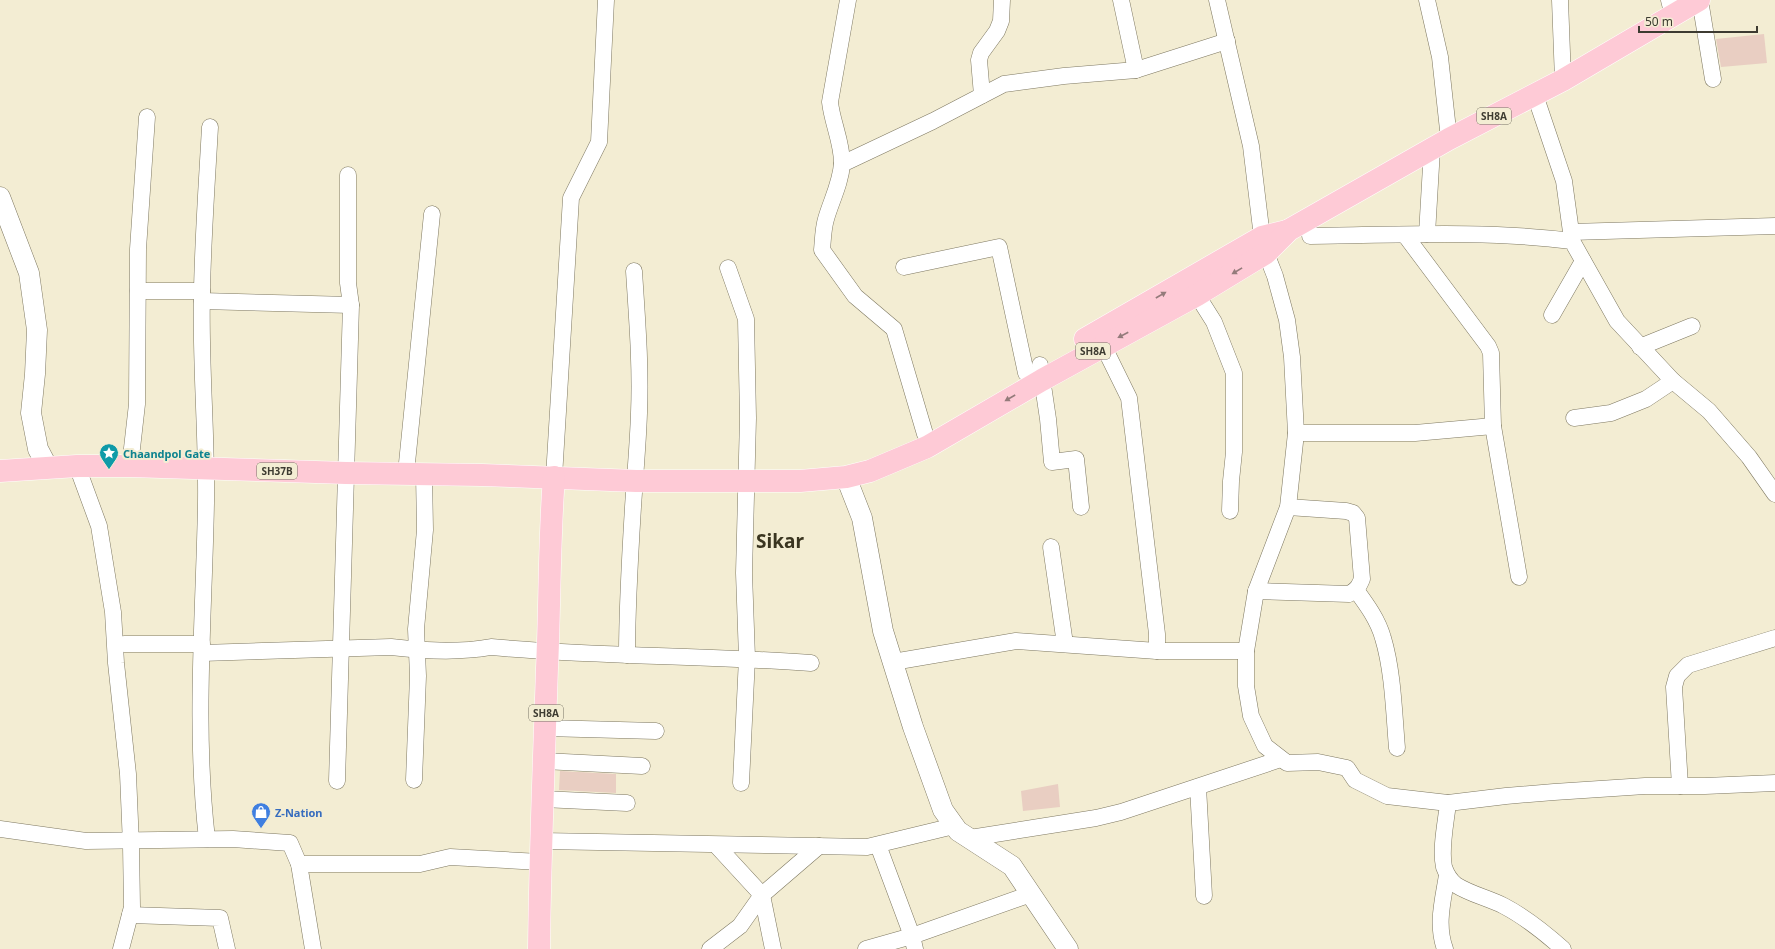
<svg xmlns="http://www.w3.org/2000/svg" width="1775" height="949" font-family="'Noto Sans',sans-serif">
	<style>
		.building { fill: #e9cec2 }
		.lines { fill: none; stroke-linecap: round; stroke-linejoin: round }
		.minor-casing { stroke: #7e7861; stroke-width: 17 }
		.tertiary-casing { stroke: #7e7861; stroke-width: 21 }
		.primary-casing { stroke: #fff; stroke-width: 23 }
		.minor { stroke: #fff; stroke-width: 16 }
		.tertiary { stroke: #fff; stroke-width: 20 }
		.primary { stroke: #fecad6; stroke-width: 22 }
		.oneway { fill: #947b7b }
		.labels { text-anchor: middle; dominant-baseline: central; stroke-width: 4; stroke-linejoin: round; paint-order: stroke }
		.shield { fill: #f3edd3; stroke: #747062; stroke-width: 1 }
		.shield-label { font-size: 10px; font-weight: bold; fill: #3d3b31 }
		.culture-label { font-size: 11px; font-weight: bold; fill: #0d838f; stroke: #f3edd3; text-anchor: start }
		.shop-label { font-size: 11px; font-weight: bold; fill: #366cbe; stroke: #f3edd3; text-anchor: start }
		.town-label { font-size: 19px; font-weight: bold; fill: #3a3520; stroke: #f3edd3 }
	</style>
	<rect width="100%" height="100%" fill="#f3edd3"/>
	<g class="building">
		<polygon points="1764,34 1767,63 1721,67 1716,39"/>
		<polygon points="560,771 616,774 616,793 559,790"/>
		<polygon points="1058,784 1060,807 1023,811 1021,791"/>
	</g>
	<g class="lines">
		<defs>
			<g id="minor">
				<path d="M848,0L830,102C832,122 842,142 842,163C841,183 831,201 826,219C823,229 823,240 822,250L855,296L894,329L925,434"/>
				<polyline points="1121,0 1136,70"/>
				<path d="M1217,0L1251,146L1262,237L1266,253L1275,276L1287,320L1292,357L1296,433L1288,507L1256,591L1246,651V686L1251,716L1265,746L1287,763L1318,762L1347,768L1355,780L1387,796L1448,803C1446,822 1440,849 1444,867C1446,873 1451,881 1456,885C1470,894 1488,898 1504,906C1525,917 1545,933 1563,949"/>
				<polyline points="1427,0 1440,57 1449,139"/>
				<polyline points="1560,0 1563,80"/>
				<polyline points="1669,0 1673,16"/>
				<polyline points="1700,0 1713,79"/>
				<polyline points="982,95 979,60 981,53 997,31 1001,21 1002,0"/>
				<polyline points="1535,95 1564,181 1571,232"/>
				<polyline points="842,164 933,121 1004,84 1064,76 1136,70 1227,41"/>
				<polyline points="1427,234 1432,149"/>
				<polyline points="1405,235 1488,346 1491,353 1493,426 1519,577"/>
				<path d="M1310,236C1397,235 1485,230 1572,241L1617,321L1673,381L1709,411L1749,457L1775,494"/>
				<polyline points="1572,241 1571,232 1775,226"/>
				<polyline points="904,267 999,247 1026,373"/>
				<polyline points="728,268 746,319 748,418 744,573 747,658 741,783"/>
				<polyline points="1192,287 1214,322 1234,373 1234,452 1231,481 1230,511"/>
				<polyline points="138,291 202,291"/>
				<polyline points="202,301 351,305"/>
				<polyline points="1552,315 1583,261"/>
				<polyline points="1099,337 1129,398 1157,634 1157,651"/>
				<polyline points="1640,347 1692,326"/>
				<polyline points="1040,365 1048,419 1052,462 1076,459 1081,507"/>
				<polyline points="1574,418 1611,413 1646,399 1673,381"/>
				<polyline points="1296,433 1415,433 1493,426"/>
				<polyline points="77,466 99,526 113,612 116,663 128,774 131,845 132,907 121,949"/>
				<polyline points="130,466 137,404 138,249 147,117"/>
				<polyline points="406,473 432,214"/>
				<polyline points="554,477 571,198 599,142 606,0"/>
				<polyline points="1051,547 1065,644"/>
				<path d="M1356,590C1367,605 1378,620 1383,638C1393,671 1394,713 1397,748"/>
				<path d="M1256,591L1349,594C1357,590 1359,586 1362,579L1357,518L1353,513L1346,511L1288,507"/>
				<polyline points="124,644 202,644"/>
				<path d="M202,653L391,647C424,651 458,653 491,647C598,657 705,655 811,663"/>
				<path d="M627,655C627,606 630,556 633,507C635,476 638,444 639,413C641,366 637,318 634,271"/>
				<polyline points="893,662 1016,641 1157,651 1246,651"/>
				<polyline points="545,728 656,731"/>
				<polyline points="544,761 642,766"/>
				<polyline points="414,780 418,676 416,629 425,530 424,474"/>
				<polyline points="337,781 351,305 348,283 348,175"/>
				<polyline points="1680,786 1674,687 1677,676 1688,665 1775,638"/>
				<polyline points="1198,787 1204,896"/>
				<polyline points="543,799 627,803"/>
				<polyline points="1448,803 1506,796 1554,792 1645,786 1705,786 1775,783"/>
				<polyline points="0,829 86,841 233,839 290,843 299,864 420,864 450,857 540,862"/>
				<polyline points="970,838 1096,818 1121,812 1281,759"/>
				<path d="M207,839C194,727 204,615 206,503C207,432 200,362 202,291C203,236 207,181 210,127"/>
				<polyline points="542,841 867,847 954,826"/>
				<polyline points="716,845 762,895 773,949"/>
				<polyline points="878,845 912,936 915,949"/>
				<polyline points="299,864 313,949"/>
				<polyline points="130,915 220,918 227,949"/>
				<polyline points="710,949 740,926 762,895 819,846"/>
				<polyline points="866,949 912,936 1031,894"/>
				<path d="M1445,949C1436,924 1443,901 1447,875"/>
			</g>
			<g id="tertiary">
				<polyline points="0,197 29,273 37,330 35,374 31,413 38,449 48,468"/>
				<polyline points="846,477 862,518 883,631 913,727 943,810 958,831 1012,866 1068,949"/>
			</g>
			<g id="primary">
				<polyline points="1085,339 1262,237 1287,231"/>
				<polyline points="0,471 77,466 130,466 346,473 482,475 636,481 800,481 846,477 870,471 927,447 1042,380 1197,295 1266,253 1289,230 1449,139 1563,80 1699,0"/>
				<path d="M539,949C540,855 544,761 547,668C550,604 549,541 554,477"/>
			</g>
		</defs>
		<use href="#minor" class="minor-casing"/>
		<use href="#tertiary" class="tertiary-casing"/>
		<use href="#primary" class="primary-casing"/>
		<use href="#minor" class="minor"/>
		<use href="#tertiary" class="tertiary"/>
		<use href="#primary" class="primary"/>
	</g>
	<defs><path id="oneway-solid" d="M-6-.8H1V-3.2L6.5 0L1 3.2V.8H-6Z"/></defs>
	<g class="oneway">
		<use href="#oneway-solid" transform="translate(1237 271) rotate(149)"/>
		<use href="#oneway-solid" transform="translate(1161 295) rotate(-30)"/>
		<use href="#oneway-solid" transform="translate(1123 335) rotate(152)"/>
		<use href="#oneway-solid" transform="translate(1010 398) rotate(150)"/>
	</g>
	<defs>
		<symbol id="sight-pin" viewBox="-11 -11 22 30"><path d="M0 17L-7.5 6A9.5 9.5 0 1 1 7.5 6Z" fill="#0f9aa8" stroke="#f3edd3"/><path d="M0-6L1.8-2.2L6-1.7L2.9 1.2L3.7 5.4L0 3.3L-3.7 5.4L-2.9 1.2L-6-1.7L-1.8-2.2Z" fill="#fff"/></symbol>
		<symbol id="shop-pin" viewBox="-11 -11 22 30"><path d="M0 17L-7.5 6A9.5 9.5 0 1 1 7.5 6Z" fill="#3f7fe0" stroke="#f3edd3"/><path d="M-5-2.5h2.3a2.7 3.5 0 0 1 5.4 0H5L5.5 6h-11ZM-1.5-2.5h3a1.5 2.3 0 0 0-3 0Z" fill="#fff"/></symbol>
	</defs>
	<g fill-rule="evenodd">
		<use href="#sight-pin" x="98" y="442" width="22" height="30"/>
		<use href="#shop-pin" x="250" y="801" width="22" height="30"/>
	</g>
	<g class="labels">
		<g class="shield">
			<rect x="1477" y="108" width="34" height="16" rx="3"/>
			<rect x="1076" y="343" width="34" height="16" rx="3"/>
			<rect x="257" y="463" width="40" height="16" rx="3"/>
			<rect x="529" y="705" width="34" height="16" rx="3"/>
		</g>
		<g class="shield-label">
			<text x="1494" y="116">SH8A</text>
			<text x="1093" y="351">SH8A</text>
			<text x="277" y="471">SH37B</text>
			<text x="546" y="713">SH8A</text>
		</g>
		<g class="culture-label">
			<text x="123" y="453">Chaandpol Gate</text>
		</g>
		<g class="shop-label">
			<text x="275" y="812">Z-Nation</text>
		</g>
		<g class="town-label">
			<text x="780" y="541">Sikar</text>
		</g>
	</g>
	<path d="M1639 26v6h118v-6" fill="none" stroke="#3d3b31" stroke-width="2"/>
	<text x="1645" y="26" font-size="12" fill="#3d3b31" stroke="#f3edd3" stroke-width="3" paint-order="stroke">50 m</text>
</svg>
